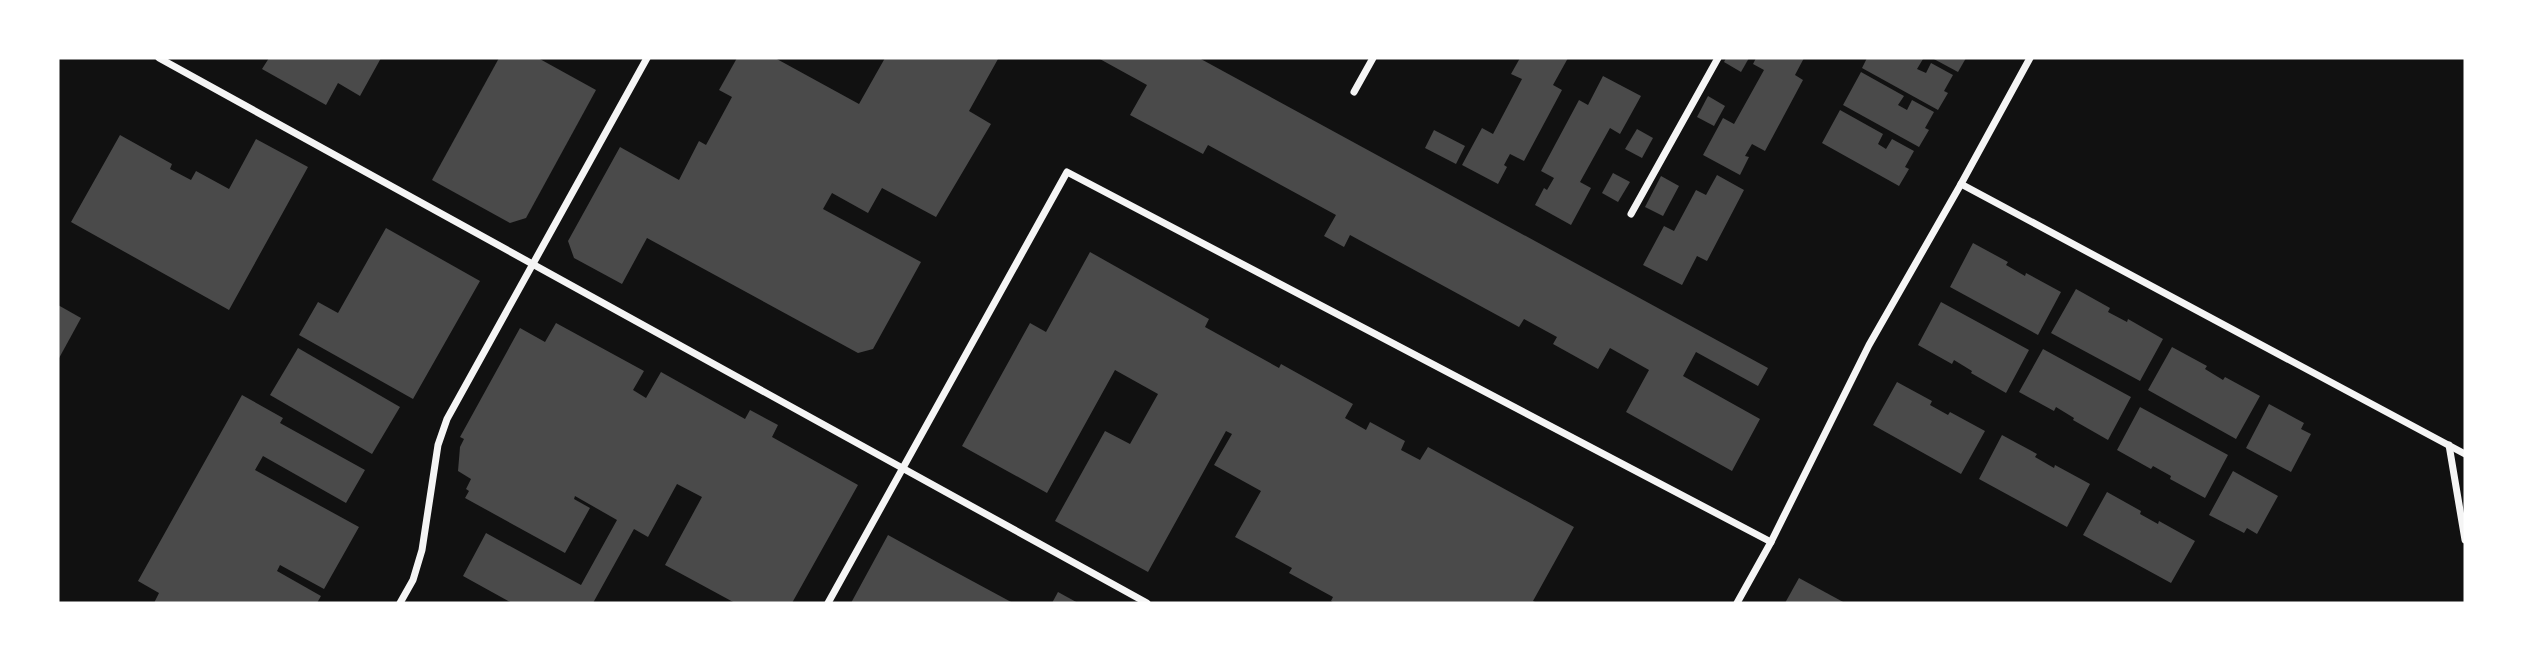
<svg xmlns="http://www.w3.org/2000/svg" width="2523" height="661" font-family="'Alegreya Sans',sans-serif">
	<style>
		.building { fill: #4a4a4a }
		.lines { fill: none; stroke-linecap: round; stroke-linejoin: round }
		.minor { stroke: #f5f5f5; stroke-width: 7 }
	</style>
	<rect width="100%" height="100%" fill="#111"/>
	<g class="building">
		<polygon points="269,58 381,58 360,96 338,83 326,105 262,69"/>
		<polygon points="499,58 538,58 596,90 526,218 510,223 432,180"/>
		<polygon points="737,58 775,58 859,104 885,58 998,59 969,111 991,124 936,217 882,188 868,213 832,193 823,209 921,262 873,349 858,353 647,238 622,284 574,258 568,241 620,147 679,180 699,141 706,145 732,97 719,90"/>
		<polygon points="1098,58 1199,58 1768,368 1758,386 1696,352 1683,376 1760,419 1732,471 1626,412 1649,370 1610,348 1598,369 1553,344 1557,337 1524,319 1519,327 1350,235 1344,247 1324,236 1336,215 1208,145 1203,154 1130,115 1147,85"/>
		<polygon points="1520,58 1568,58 1553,85 1562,90 1524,161 1510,154 1504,165 1507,167 1498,184 1462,165 1482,128 1493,134 1522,79 1511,74"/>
		<polygon points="1726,58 1749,58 1741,72 1724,62"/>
		<polygon points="1756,58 1804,58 1795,75 1803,80 1765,151 1752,144 1745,156 1749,157 1740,175 1703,155 1723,118 1734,124 1764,70 1753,64"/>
		<polygon points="1867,58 1921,58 1923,59 1917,69 1926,73 1931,63 1953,75 1944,91 1948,93 1938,110 1862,68"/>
		<polygon points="1932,58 1966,58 1958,72"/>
		<polygon points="1861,72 1904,96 1898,105 1907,110 1912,100 1934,112 1925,128 1929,130 1919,147 1843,105"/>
		<polygon points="1603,76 1641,96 1620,134 1610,128 1580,182 1591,188 1571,225 1535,205 1544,188 1547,190 1554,178 1541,171 1579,100 1588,105"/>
		<polygon points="1708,96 1725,106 1714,126 1697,117"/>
		<polygon points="1840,110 1883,134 1878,144 1886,149 1892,139 1914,151 1905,167 1909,169 1899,186 1822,143"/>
		<polygon points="1637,129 1653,138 1642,158 1625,149"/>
		<polygon points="1434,130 1465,146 1456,164 1425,148"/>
		<polygon points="120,135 172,164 170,169 191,180 196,171 229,189 256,139 308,167 229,310 71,222"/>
		<polygon points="1613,173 1630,182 1618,202 1602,193"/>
		<polygon points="1717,175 1744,190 1707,261 1697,256 1682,285 1643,265 1664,226 1674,231 1696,190 1706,195"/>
		<polygon points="1661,176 1679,186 1663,216 1645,207"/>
		<polygon points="386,228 480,281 413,399 299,335 318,302 338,313"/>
		<polygon points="1973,243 2008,262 2006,265 2025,276 2026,273 2061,292 2038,335 1950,287"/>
		<polygon points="1090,252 1209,319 1205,327 1279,368 1281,364 1353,404 1345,418 1366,430 1370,422 1405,441 1401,450 1420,460 1428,447 1574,527 1533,601 1537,603 1334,603 1331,601 1333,597 1289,573 1292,568 1235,537 1261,491 1214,465 1232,434 1226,431 1148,572 1055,521 1105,431 1130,444 1158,394 1115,370 1047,493 962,446 1030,323 1046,332"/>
		<polygon points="2076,289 2110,308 2108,312 2127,322 2128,319 2163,339 2140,381 2051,333"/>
		<polygon points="1941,302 2029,350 2006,393 1971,373 1972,371 1954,360 1952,364 1918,345"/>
		<polygon points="58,305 81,318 58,360"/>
		<polygon points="556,323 644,371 633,390 646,398 661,372 745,419 750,410 778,425 772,437 858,485 792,603 735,603 665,565 702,497 677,484 648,537 634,529 593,603 512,603 463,576 486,533 581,585 617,520 575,496 574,499 590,508 565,553 465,498 469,491 466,489 471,479 458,471 460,447 464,439 460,437 520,328 545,342"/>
		<polygon points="2172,347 2207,366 2205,369 2223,380 2225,377 2260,396 2236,439 2148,390"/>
		<polygon points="298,348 400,407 372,454 270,395"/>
		<polygon points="2043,349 2131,397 2108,440 2073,420 2074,418 2056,407 2054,411 2019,392"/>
		<polygon points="1897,382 1932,401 1930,405 1948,415 1950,412 1985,431 1961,474 1873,425"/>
		<polygon points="242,395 283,418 280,423 365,470 346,503 263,456 255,470 359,527 324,589 280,565 277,571 321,596 317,603 154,603 159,593 138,581"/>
		<polygon points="2269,404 2304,423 2301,429 2311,434 2291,472 2246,448"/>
		<polygon points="2140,407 2228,455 2205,498 2170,479 2171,476 2153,466 2151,469 2117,450"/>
		<polygon points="2002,435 2037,454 2035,457 2054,468 2055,465 2090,484 2067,527 1979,479"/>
		<polygon points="2233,471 2278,496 2257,534 2247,528 2244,533 2209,515"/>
		<polygon points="2107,492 2141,511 2140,514 2158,524 2159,521 2195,541 2171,583 2083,535"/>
		<polygon points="888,535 937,562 1013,603 851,603"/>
		<polygon points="1799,578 1845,603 1785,603"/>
		<polygon points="1058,592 1078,603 1052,603"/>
	</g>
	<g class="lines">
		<g class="minor">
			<polyline points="159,58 1147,603"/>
			<polyline points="1354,92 1373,58"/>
			<polyline points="1961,184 2465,454"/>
			<polyline points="1631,214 1718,58"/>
			<polyline points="2449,445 2465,540"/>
			<polyline points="400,603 413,580 422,550 438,445 447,419 647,58"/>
			<polyline points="828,603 1067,172 1771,542"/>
			<polyline points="1737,603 1771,542 1869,345 1961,184 2030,58"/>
		</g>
	</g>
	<rect width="2523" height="661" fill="none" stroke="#ffffff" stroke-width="119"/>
</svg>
